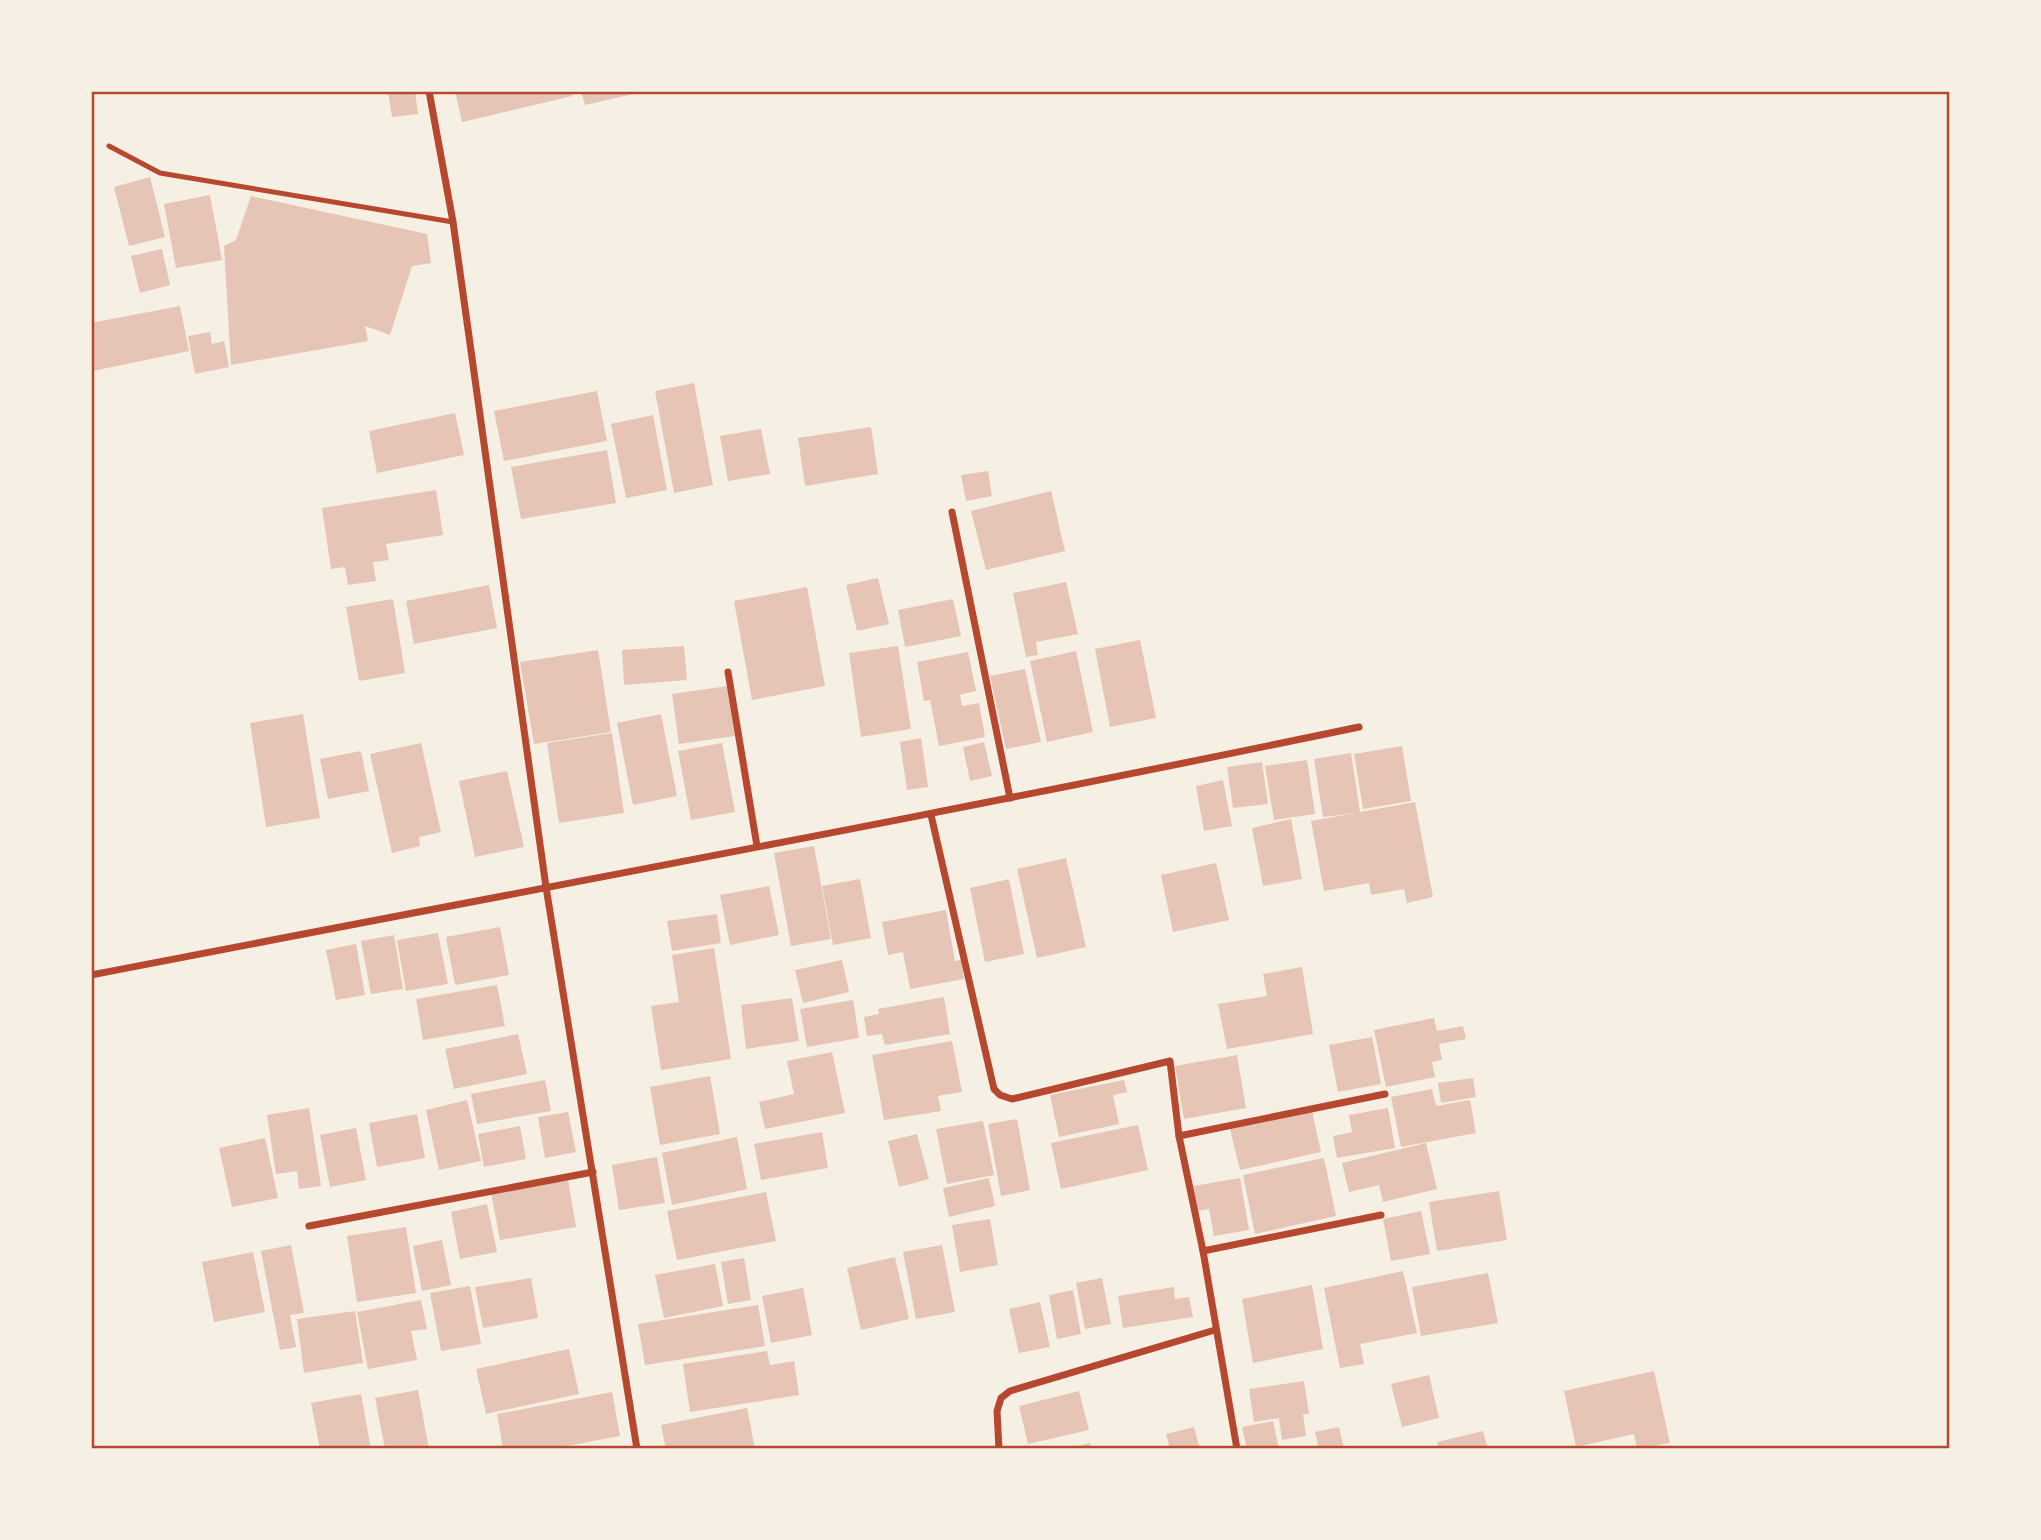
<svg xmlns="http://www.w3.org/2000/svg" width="2041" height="1540" font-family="'Fira Sans',sans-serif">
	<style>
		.building { fill: #e6c5b7 }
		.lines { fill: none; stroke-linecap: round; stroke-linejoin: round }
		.service { stroke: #b5482f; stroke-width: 5 }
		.minor { stroke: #b5482f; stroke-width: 7 }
		.neatline { fill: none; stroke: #b5482f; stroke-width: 2.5 }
	</style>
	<rect width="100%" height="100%" fill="#f6efe4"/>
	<g class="building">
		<polygon points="388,91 415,91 418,114 392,117"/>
		<polygon points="455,91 571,91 572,96 462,122"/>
		<polygon points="581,91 642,91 642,92 585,105"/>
		<polygon points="150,177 165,237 129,246 114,187"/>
		<polygon points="210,195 222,260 176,268 164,204"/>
		<polygon points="251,196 427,234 431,263 412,266 390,335 365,326 368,341 231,365 224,246 236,240"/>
		<polygon points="162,249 170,285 140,293 131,256"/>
		<polygon points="180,306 189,351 93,371 91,323"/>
		<polygon points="210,332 212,344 224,341 229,367 195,374 188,336"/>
		<polygon points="694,383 713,485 674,493 655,391"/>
		<polygon points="597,391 607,441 504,461 494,411"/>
		<polygon points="455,413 464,455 377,473 369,431"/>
		<polygon points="653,415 667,490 626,498 611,424"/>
		<polygon points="871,427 878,474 805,486 798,438"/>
		<polygon points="761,429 770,474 728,481 720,436"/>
		<polygon points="607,450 616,503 521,519 511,467"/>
		<polygon points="988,471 992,496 966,501 961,475"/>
		<polygon points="436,490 443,535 386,544 389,560 373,562 376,581 348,585 345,567 331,569 322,508"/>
		<polygon points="1051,491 1065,551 986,570 971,511"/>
		<polygon points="878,578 889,624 857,631 846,585"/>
		<polygon points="1066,582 1078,634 1036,642 1038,655 1026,657 1013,593"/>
		<polygon points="489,585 497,628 414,644 406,601"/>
		<polygon points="807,587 825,686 752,700 734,601"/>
		<polygon points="393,599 405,673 359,681 346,607"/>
		<polygon points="953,599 961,636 905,647 898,610"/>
		<polygon points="1140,640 1156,718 1110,727 1095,649"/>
		<polygon points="684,646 687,680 624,685 622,650"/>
		<polygon points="898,646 911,729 861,737 849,653"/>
		<polygon points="598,650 611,732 534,744 520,662"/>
		<polygon points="1076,651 1093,732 1047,742 1030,661"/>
		<polygon points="968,652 976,691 950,697 960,695 962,706 979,703 985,737 939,746 930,700 924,701 917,662"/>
		<polygon points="1025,669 1041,742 1006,749 990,676"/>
		<polygon points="728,686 735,736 679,744 672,694"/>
		<polygon points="303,714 320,818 266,827 250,723"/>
		<polygon points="661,714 677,796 633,805 617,723"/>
		<polygon points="612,733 624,813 559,823 547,743"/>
		<polygon points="921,738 928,787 907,790 900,742"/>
		<polygon points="984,742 992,776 970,781 963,747"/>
		<polygon points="421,743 441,832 419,837 420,846 392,853 370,754"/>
		<polygon points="722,743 735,812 691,820 678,751"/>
		<polygon points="1402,746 1411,801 1363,809 1354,754"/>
		<polygon points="361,751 369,791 328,799 320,759"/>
		<polygon points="1351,753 1360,812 1415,802 1433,897 1407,903 1404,889 1371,895 1369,883 1324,891 1311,821 1356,813 1323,817 1314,759"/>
		<polygon points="1307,760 1315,814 1274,820 1265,766"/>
		<polygon points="1262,762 1268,804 1233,808 1227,767"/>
		<polygon points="507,771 524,847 475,857 459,781"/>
		<polygon points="1223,780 1232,826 1204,831 1196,786"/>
		<polygon points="1291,819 1302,879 1263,886 1252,828"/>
		<polygon points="814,846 831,939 791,946 774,853"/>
		<polygon points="1066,858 1086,947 1037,958 1017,869"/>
		<polygon points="1216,863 1229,920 1173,932 1161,875"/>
		<polygon points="860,879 871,938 833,945 822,886"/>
		<polygon points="1009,879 1024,954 985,962 970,888"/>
		<polygon points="769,886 779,935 730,945 720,895"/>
		<polygon points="946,910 955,961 961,960 964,979 910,989 903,952 888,955 882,922"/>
		<polygon points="717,914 721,943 672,951 667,921"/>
		<polygon points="500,927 509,975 455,985 446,937"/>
		<polygon points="438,933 448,984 406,991 397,940"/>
		<polygon points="394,935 403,989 371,994 361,941"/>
		<polygon points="356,944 365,995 336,1000 326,950"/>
		<polygon points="714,948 731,1059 661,1070 651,1006 679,1002 672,955"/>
		<polygon points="842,960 849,992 803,1003 795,970"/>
		<polygon points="1302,967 1313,1034 1227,1049 1218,1004 1267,996 1263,974"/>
		<polygon points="497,985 505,1026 423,1040 416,999"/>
		<polygon points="944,997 950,1034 885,1045 882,1034 867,1036 864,1017 879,1014 878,1009"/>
		<polygon points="792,998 799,1041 746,1049 741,1005"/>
		<polygon points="853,1000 859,1038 807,1047 800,1009"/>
		<polygon points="1434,1018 1437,1031 1463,1026 1466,1039 1439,1044 1442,1060 1432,1062 1435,1077 1386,1087 1374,1030"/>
		<polygon points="518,1034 527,1074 454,1089 445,1049"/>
		<polygon points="1372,1037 1381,1084 1338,1092 1329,1045"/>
		<polygon points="952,1041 962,1092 938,1096 941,1111 884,1120 872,1055"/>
		<polygon points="832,1052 845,1113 765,1129 759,1102 794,1094 787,1061"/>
		<polygon points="1237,1055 1246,1108 1184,1119 1175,1066"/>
		<polygon points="710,1076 720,1134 660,1145 650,1087"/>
		<polygon points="1473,1078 1476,1097 1441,1103 1438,1083"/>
		<polygon points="545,1080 551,1111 477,1124 471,1094"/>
		<polygon points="1124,1080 1127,1092 1113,1095 1119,1124 1059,1137 1050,1095"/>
		<polygon points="1432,1089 1436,1106 1470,1100 1476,1133 1401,1147 1391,1097"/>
		<polygon points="467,1100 481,1161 439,1170 426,1110"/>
		<polygon points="309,1108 321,1186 299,1189 297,1171 276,1174 267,1115"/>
		<polygon points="1388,1108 1395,1148 1337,1158 1333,1136 1352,1132 1349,1115"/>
		<polygon points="1312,1111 1321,1152 1240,1170 1230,1129"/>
		<polygon points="568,1112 576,1152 545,1158 538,1117"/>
		<polygon points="417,1114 425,1158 377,1167 369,1123"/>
		<polygon points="1017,1119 1030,1190 1001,1196 988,1124"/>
		<polygon points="983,1121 994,1175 947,1184 936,1129"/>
		<polygon points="1138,1125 1148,1170 1061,1189 1051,1143"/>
		<polygon points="520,1126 526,1159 484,1167 478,1134"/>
		<polygon points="356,1128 366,1180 330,1187 320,1135"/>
		<polygon points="822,1132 828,1168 761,1180 754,1144"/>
		<polygon points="917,1134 929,1179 899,1187 888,1141"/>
		<polygon points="737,1137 747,1189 672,1205 662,1153"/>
		<polygon points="265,1138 278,1198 232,1207 219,1148"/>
		<polygon points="1426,1143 1437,1189 1383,1202 1379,1185 1349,1192 1342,1163"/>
		<polygon points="657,1157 665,1203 619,1210 612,1165"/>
		<polygon points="1324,1158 1336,1216 1255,1234 1243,1175"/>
		<polygon points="989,1178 995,1206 949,1217 943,1188"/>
		<polygon points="1240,1178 1249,1230 1214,1236 1209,1209 1197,1211 1193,1186"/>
		<polygon points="568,1180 576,1227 500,1240 491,1193"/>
		<polygon points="1499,1191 1507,1240 1437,1251 1429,1202"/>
		<polygon points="766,1192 776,1241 677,1260 667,1211"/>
		<polygon points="487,1204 497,1252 460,1259 451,1212"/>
		<polygon points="1421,1211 1430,1254 1391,1261 1383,1219"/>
		<polygon points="990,1219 998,1265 960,1272 952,1225"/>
		<polygon points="406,1227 416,1293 357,1302 347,1236"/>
		<polygon points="442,1240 451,1285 422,1291 413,1246"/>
		<polygon points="291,1245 304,1313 290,1315 296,1347 280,1350 261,1251"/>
		<polygon points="942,1245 955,1312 916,1319 903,1252"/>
		<polygon points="253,1252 265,1312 214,1322 202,1262"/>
		<polygon points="895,1257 909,1319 861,1330 847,1268"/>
		<polygon points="744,1258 751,1300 728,1304 721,1262"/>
		<polygon points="715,1264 723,1306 664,1318 655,1275"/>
		<polygon points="1403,1271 1417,1333 1360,1344 1364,1364 1340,1368 1324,1288"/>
		<polygon points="1488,1273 1498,1323 1421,1336 1412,1287"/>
		<polygon points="531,1278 538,1318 483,1328 475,1287"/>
		<polygon points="1102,1278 1111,1324 1085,1329 1076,1283"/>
		<polygon points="1312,1285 1323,1349 1253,1363 1242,1299"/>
		<polygon points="470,1286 481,1344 441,1351 430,1293"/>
		<polygon points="1174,1287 1175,1299 1189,1297 1193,1317 1123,1328 1118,1296"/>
		<polygon points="803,1288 812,1335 771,1343 762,1296"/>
		<polygon points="1073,1290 1081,1334 1057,1339 1049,1295"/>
		<polygon points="421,1300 427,1329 411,1331 417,1360 368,1369 357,1312"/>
		<polygon points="1040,1302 1050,1347 1019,1353 1009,1309"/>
		<polygon points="758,1305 765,1346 645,1365 638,1324"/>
		<polygon points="355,1311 363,1363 304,1373 297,1319"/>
		<polygon points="569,1349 579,1394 486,1414 476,1369"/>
		<polygon points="767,1351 770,1365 794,1361 799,1395 690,1412 683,1364"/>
		<polygon points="1654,1371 1670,1443 1637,1449 1634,1434 1576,1447 1564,1391"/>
		<polygon points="1429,1375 1439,1418 1402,1427 1391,1384"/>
		<polygon points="1304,1381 1309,1414 1303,1414 1306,1436 1282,1440 1279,1418 1254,1422 1249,1389"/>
		<polygon points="418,1390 429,1449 385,1449 375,1398"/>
		<polygon points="1079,1391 1089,1430 1028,1444 1019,1406"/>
		<polygon points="612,1392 620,1436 551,1449 503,1449 497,1414"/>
		<polygon points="361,1394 371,1449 320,1449 311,1403"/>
		<polygon points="747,1408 755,1449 666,1449 661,1425"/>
		<polygon points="1273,1421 1279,1449 1247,1449 1242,1427"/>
		<polygon points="1194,1427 1200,1449 1170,1449 1166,1434"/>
		<polygon points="1339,1427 1344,1449 1319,1449 1315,1432"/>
		<polygon points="1483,1431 1488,1449 1439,1449 1437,1442"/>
		<polygon points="1090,1443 1091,1449 1070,1449 1070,1448"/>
	</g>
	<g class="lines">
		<polyline class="service" points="109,146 160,173 453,222"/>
		<g class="minor">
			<polyline points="429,91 453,222 546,887 637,1449"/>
			<polyline points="952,512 1010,798"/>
			<polyline points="728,672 757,846"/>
			<polyline points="931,815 994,1089 1000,1095 1012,1099 1170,1061 1179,1136 1203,1251 1237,1449"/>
			<path d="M91,975C514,893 937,815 1359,727"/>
			<polyline points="1179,1136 1385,1094"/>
			<polyline points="309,1226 593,1172"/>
			<polyline points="1203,1251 1381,1215"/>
			<polyline points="999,1449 997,1411 1001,1398 1010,1391 1215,1330"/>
		</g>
	</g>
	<rect width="2041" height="1540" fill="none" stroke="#f6efe4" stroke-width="186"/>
	<rect x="93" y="93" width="1855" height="1354" class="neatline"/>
</svg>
